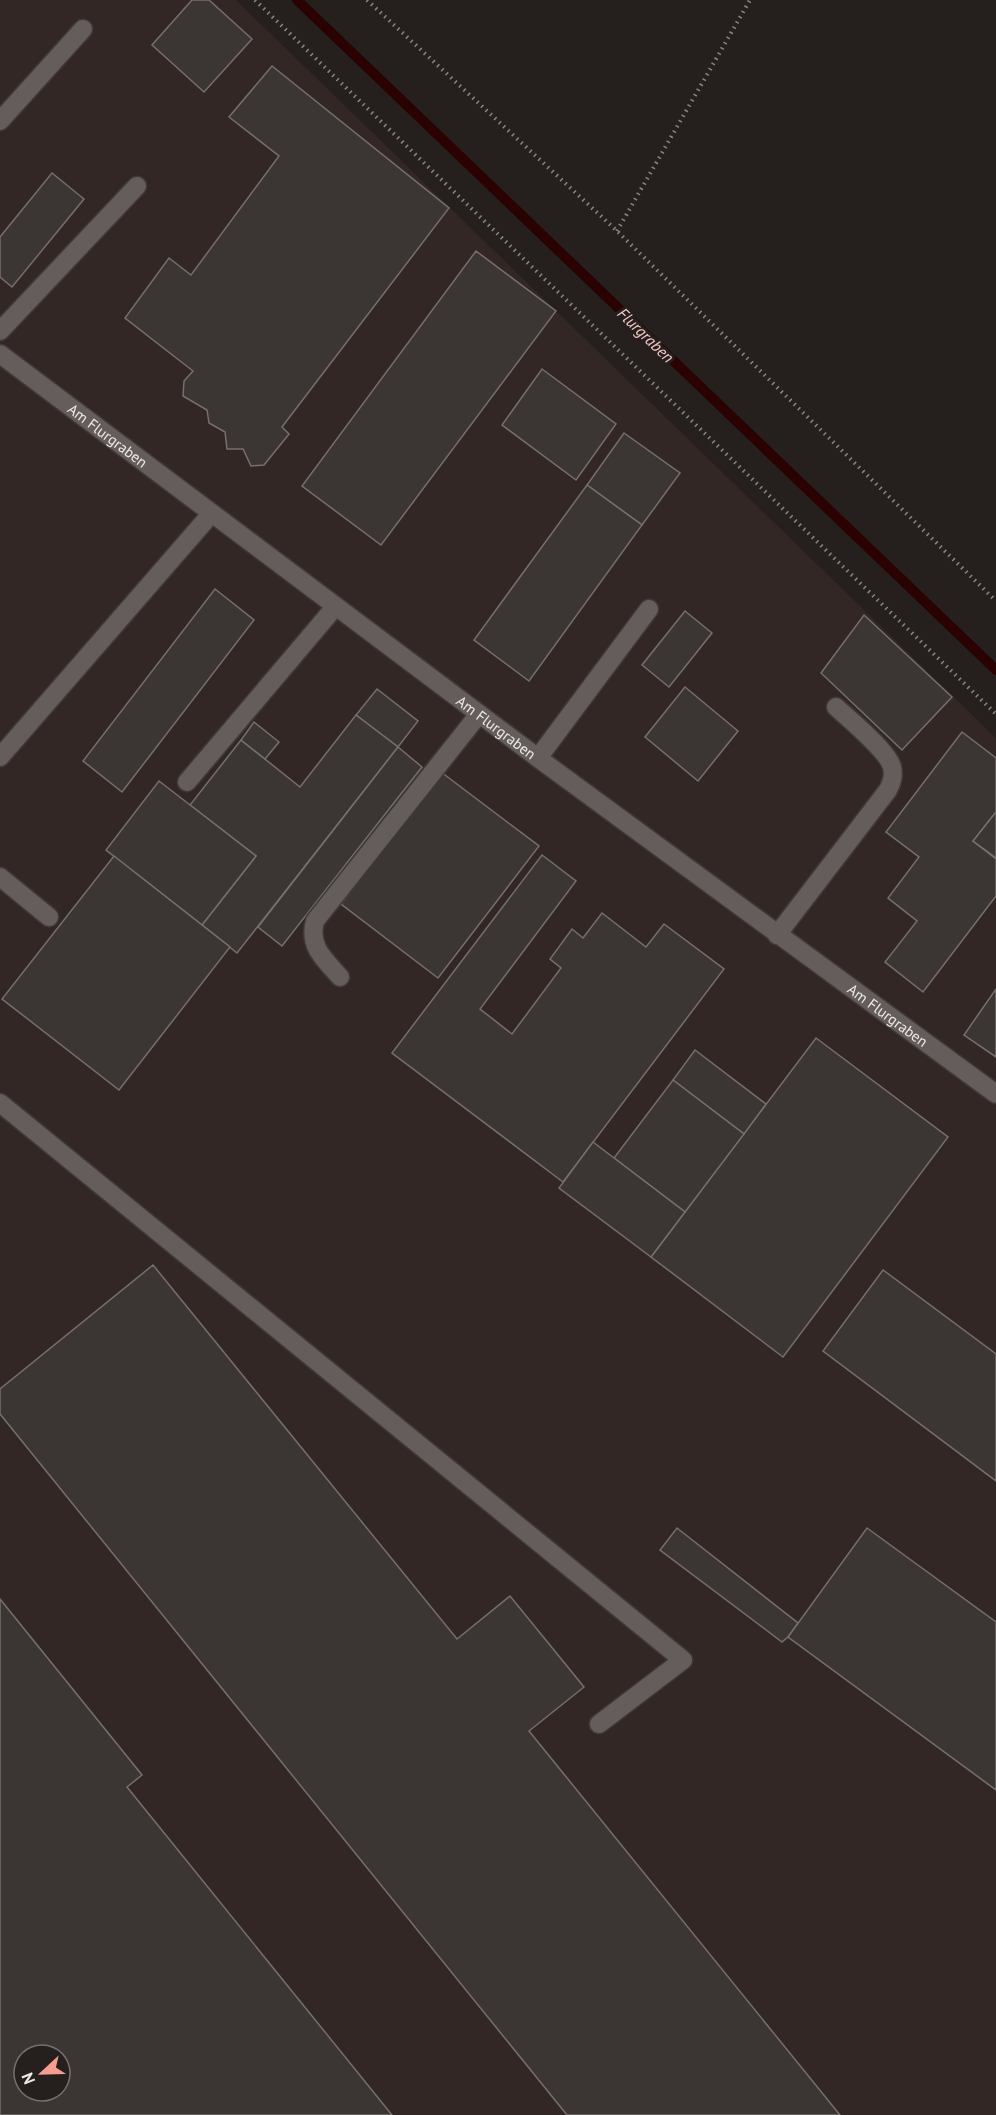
<svg xmlns="http://www.w3.org/2000/svg" width="996" height="2115" font-family="'PT Sans',sans-serif">
	<style>
		.built { fill: #332725; fill-rule: evenodd }
		.lines { fill: none; stroke-linecap: round; stroke-linejoin: round }
		.stream { stroke: #2a0201; stroke-width: 10 }
		.building { fill: #3b3534; stroke: #756f6d; stroke-width: 1.5; fill-rule: evenodd }
		.service-casing { stroke: #3f3a39; stroke-width: 21 }
		.minor-casing { stroke: #3f3a39; stroke-width: 21 }
		.path { stroke: #8b8685; stroke-width: 4; stroke-dasharray: 1.5 4.5; stroke-linecap: butt }
		.service { stroke: #645d5c; stroke-width: 18 }
		.minor { stroke: #645d5c; stroke-width: 18 }
		.labels { text-anchor: middle; dominant-baseline: central; stroke-width: 6; stroke-linejoin: round; paint-order: stroke }
		.street-label { font-size: 15px; fill: #ede9e8; stroke: #251f1e }
		.water-label { font-size: 16px; font-style: italic; fill: #f3cac4; stroke: #251f1e }
	</style>
	<rect width="100%" height="100%" fill="#251f1e"/>
	<path class="built" d="M0,0H236L996,738V2115H0ZM24,2055H60V2091H24Z"/>
	<g class="lines">
		<polyline class="stream" points="297,0 996,670"/>
	</g>
	<g class="building">
		<polygon points="192,0 209,0 252,39 204,92 152,45"/>
		<polygon points="272,66 449,208 282,427 289,434 264,465 251,466 243,449 227,449 225,432 209,423 207,410 183,396 184,381 193,371 125,318 169,258 191,275 279,156 229,117"/>
		<polygon points="52,173 84,199 12,287 0,277 0,237"/>
		<polygon points="476,251 556,311 381,545 302,486"/>
		<polygon points="542,369 616,424 576,480 502,425"/>
		<polygon points="624,433 680,473 642,525 587,485"/>
		<polygon points="587,485 642,525 529,681 474,640"/>
		<polygon points="215,589 254,620 122,792 83,761"/>
		<polygon points="685,611 712,633 669,687 642,665"/>
		<polygon points="864,615 952,697 902,750 821,673"/>
		<polygon points="685,687 738,731 698,781 645,737"/>
		<polygon points="377,689 418,721 398,747 356,715"/>
		<polygon points="356,715 398,747 237,953 202,925 256,856 190,805 241,740 300,787"/>
		<polygon points="254,722 279,742 265,759 241,740"/>
		<polygon points="962,732 996,758 996,812 973,841 996,859 996,896 923,992 885,962 917,921 888,898 919,857 886,832"/>
		<polygon points="398,747 422,767 282,946 258,927"/>
		<polygon points="441,772 539,846 438,978 341,904"/>
		<polygon points="159,781 256,856 202,925 106,850"/>
		<polygon points="996,812 996,858 973,841"/>
		<polygon points="542,855 576,881 480,1009 512,1034 561,968 550,959 572,929 583,938 602,913 646,947 664,924 724,969 563,1182 392,1053"/>
		<polygon points="114,856 230,947 119,1090 2,999"/>
		<polygon points="996,989 996,1057 964,1035"/>
		<polygon points="816,1038 948,1137 783,1357 651,1257"/>
		<polygon points="695,1050 766,1104 744,1134 673,1080"/>
		<polygon points="673,1080 744,1134 685,1212 614,1158"/>
		<polygon points="593,1142 685,1212 651,1257 559,1188"/>
		<polygon points="153,1265 457,1639 510,1596 584,1687 529,1731 840,2115 567,2115 0,1414 0,1389"/>
		<polygon points="883,1270 996,1354 996,1481 823,1351"/>
		<polygon points="677,1528 798,1623 788,1637 782,1642 660,1550"/>
		<polygon points="867,1528 996,1622 996,1790 788,1637"/>
		<path d="M0,1599L142,1775L127,1787L392,2115H0ZM24,2055H60V2091H24Z"/>
	</g>
	<g class="lines">
		<defs>
			<g id="service">
				<polyline points="0,121 83,29"/>
				<polyline points="0,331 137,186"/>
				<polyline points="0,757 211,514"/>
				<polyline points="538,758 649,609"/>
				<polyline points="187,782 335,607"/>
				<polyline points="0,877 49,917"/>
				<path d="M777,935L888,790C892,782 894,776 892,767C888,751 850,720 836,707"/>
				<path d="M340,977C324,959 308,946 315,921L479,714"/>
				<polyline points="0,1103 683,1660 599,1724"/>
			</g>
			<g id="minor">
				<path id="s1" d="M0,354L538,758L996,1094"/>
			</g>
		</defs>
		<use href="#service" class="service-casing"/>
		<use href="#minor" class="minor-casing"/>
		<g class="path">
			<polyline points="255,0 996,714"/>
			<polyline points="367,0 617,231 996,601"/>
			<polyline points="617,231 750,0"/>
		</g>
		<use href="#service" class="service"/>
		<use href="#minor" class="minor"/>
	</g>
	<g class="labels">
		<g class="street-label">
			<text stroke="none"><textPath href="#s1" startOffset="135">Am Flurgraben</textPath></text>
			<text stroke="none"><textPath href="#s1" startOffset="621">Am Flurgraben</textPath></text>
			<text stroke="none"><textPath href="#s1" startOffset="1107">Am Flurgraben</textPath></text>
		</g>
		<g class="water-label">
			<text transform="translate(646 335) rotate(44)">Flurgraben</text>
		</g>
	</g>
	<g transform="translate(42 2073) rotate(248)"><circle r="28" fill="#251f1e" stroke="#75706f" stroke-width="1.5"/>
	<path d="M0-4.5L10 22L0 15L-10 22Z" fill="#f59d90"/>
	<text y="-9" font-size="16" font-weight="bold" text-anchor="middle" fill="#ede9e8">N</text>
	</g>
</svg>
